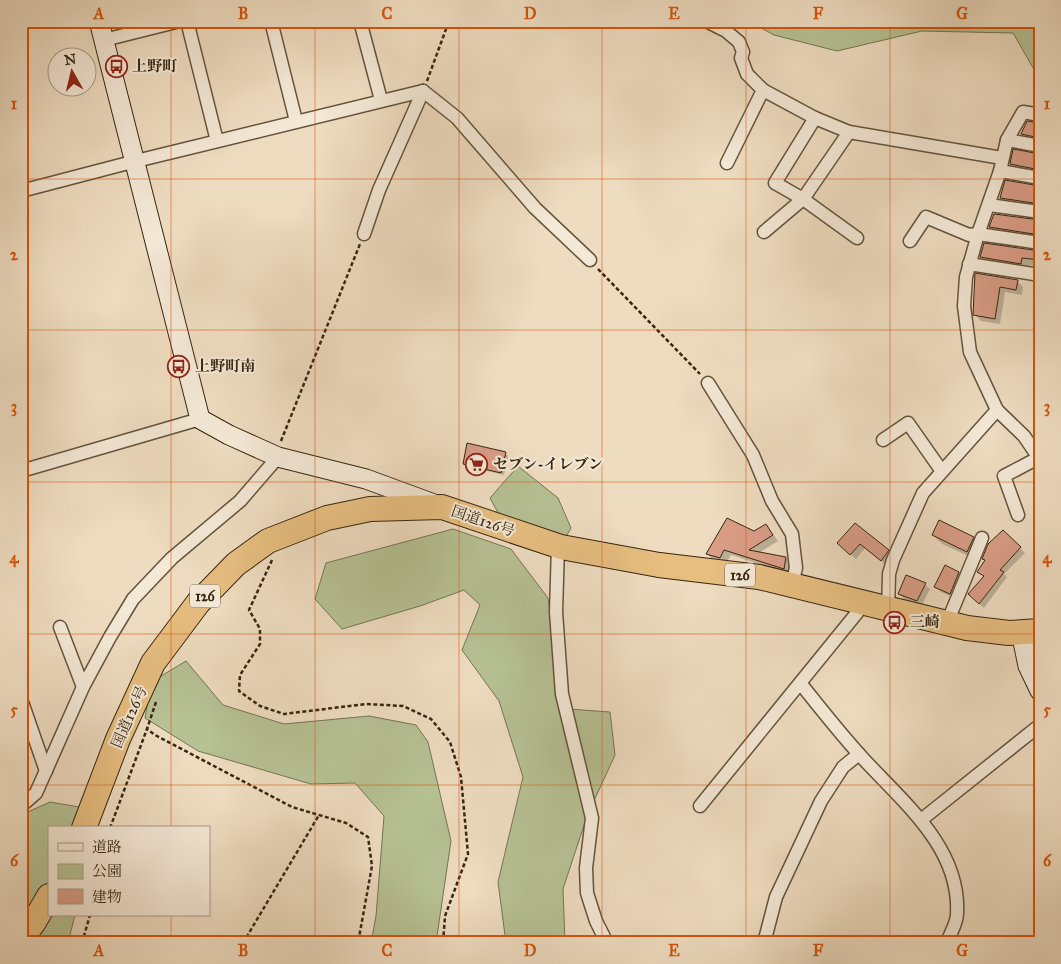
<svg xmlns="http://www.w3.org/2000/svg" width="1061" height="964" font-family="'IM FELL Great Primer','Noto Serif JP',serif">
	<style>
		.green { fill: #b6c194; stroke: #767452 }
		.shadow { fill: #0003 }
		.building { fill: #da9d87; stroke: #36260f }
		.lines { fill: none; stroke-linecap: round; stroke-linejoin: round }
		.street-casing { stroke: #64543b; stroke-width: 15 }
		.secondary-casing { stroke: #36260f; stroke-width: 21 }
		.highway-casing { stroke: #36260f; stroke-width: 26 }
		.path { stroke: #36260f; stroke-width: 2.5; stroke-dasharray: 4 2.5; stroke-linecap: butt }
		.street { stroke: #f4e8d6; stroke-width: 12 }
		.secondary { stroke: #f4e8d6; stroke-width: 19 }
		.highway { stroke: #e7be80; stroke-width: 24 }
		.grid { fill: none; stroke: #d6540c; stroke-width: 1; stroke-opacity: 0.55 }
		.labels { text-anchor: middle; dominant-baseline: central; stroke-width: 4; stroke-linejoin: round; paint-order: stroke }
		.shield { fill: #f4e8d6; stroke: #6f604b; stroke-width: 1 }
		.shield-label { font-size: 14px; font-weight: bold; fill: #36260f }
		.poi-label { font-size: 15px; font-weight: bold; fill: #36260f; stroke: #f4e8d6; text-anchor: start }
		.street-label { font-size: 15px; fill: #36260f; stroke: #f4e8d6 }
		.neatline { fill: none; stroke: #d6540c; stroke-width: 2 }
		.grid-label { font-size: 16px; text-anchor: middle; font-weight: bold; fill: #d6540c }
	</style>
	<rect width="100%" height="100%" fill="#eedcc0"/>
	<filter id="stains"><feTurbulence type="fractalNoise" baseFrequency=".004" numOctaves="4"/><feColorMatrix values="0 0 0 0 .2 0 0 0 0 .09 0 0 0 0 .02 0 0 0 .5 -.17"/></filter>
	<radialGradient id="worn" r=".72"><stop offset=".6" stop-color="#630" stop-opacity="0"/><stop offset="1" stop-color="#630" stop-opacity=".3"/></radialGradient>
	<g class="green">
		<polygon points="748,21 1040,21 1040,80 1013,33 922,31 837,51 774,35"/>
		<polygon points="518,466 558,498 571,528 564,540 501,518 490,498"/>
		<polygon points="453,529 511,549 548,598 560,677 568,709 610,712 615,755 587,816 563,889 565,943 506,943 498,882 523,777 499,701 462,650 480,605 464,590 420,606 342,629 315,599 326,563"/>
		<polygon points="186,661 223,705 284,724 369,716 416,725 428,742 451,841 436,943 371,943 376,916 384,816 355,783 311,784 198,751 145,718 151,682"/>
		<polygon points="50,802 91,809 89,828 49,828 49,915 75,915 68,943 40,943 24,920 21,919 21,815"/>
	</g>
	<g class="shadow">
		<polygon points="1040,124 1040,143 1029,141 1022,134"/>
		<polygon points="1040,155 1040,175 1018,171 1011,164"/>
		<polygon points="1040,187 1040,209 1008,205 1001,198"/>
		<polygon points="1040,221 1040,240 997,234 990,227"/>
		<polygon points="1040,252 1040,266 1028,265 1027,270 988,264 981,257"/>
		<polygon points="977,275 1017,281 1023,287 1022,295 1005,292 1000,324 981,321 975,315"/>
		<polygon points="505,453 508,456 504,475 467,466 464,464"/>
		<polygon points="766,525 778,541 759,553 786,558 792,564 790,574 731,555 726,564 713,560 707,554"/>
		<polygon points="855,525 893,556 886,565 865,548 856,559 839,543"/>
		<polygon points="1003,532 1025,553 1004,574 1007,577 984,608 974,599 985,577 979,571"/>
		<polygon points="933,535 973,538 982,547 977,560 942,544"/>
		<polygon points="958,573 964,579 956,599 941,592 935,586"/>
		<polygon points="925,585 930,589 922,605 904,599 900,594"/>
	</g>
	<g class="building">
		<polygon points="1027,121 1040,123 1040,138 1021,134"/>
		<polygon points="1013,149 1040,154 1040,170 1010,164"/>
		<polygon points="1005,180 1040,186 1040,204 1000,198"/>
		<polygon points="994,214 1040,220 1040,235 989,227"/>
		<polygon points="984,243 1040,251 1040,260 1022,258 1021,264 980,257"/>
		<polygon points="975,273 1018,280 1016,290 1000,287 995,319 973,315"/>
		<polygon points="467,443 506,452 501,473 463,464"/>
		<polygon points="727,518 754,531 766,524 773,535 749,550 786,557 784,569 724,550 720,558 706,554"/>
		<polygon points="939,520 974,537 967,552 932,535"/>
		<polygon points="855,523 889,550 881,561 860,544 850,555 837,543"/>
		<polygon points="1003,530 1021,547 1000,570 1004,572 979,604 968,594 984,576 977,572 985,560 982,559 988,544"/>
		<polygon points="945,565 959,572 950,594 934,587"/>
		<polygon points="906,575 926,583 917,601 898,594"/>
	</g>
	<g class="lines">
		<defs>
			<g id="street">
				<polyline points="187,21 217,141"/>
				<polyline points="271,21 296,121"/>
				<polyline points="360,21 381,100"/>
				<polyline points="706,21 726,31 739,42 743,52 741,58 747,74 763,90 815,118 849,132 1002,158"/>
				<polyline points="104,40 180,21"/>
				<polyline points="423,91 457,118 535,208 590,260"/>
				<polyline points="815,118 775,183 803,199 857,238"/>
				<polyline points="1007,140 1040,146"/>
				<polyline points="727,163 763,90"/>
				<polyline points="1000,171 1040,178"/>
				<polyline points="21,191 136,161 423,91"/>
				<polyline points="989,205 1040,212"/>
				<polyline points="764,232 803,199 849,132"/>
				<polyline points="364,234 379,190 423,91"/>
				<polyline points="910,241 926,217 969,235 978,234 1040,243"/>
				<polyline points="969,264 1040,275"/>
				<polyline points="708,383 753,455 772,501 792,534 796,568 792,584"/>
				<polyline points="883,440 908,423 941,470"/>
				<polyline points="1039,458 1024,436 997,410 970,352 964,306 966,277 978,234 1000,171 1007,140 1023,112 1040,115"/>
				<polyline points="21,471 200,419"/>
				<polyline points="1018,515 1004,476 1040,457"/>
				<polyline points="558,546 556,612 562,694 592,818 586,868 587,893 596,921 607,943"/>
				<polyline points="888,610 889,574 893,560 923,493 997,410"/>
				<polyline points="947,623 982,538"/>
				<polyline points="60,627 83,687"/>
				<path d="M801,684C820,708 839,732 859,754C900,800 961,846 957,914C957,923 950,934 947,943"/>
				<polyline points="21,699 46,771"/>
				<polyline points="21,806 36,793 83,687 110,637 133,599 172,558 240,501 278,457"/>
				<polyline points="700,806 865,603"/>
				<polyline points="921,820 1040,725"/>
				<polyline points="764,943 776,897 821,801 843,767 859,754"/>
			</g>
			<g id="secondary">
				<polyline points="99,21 200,419 229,435 278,457 366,479 434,504"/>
				<polyline points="1021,632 1028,666 1040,691"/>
			</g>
			<g id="highway">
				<polyline points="84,828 118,739 153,663 198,603 236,564 268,541 327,518 370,509 442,507 561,547 659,565 759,577 967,628 1009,633 1040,631"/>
				<polyline points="21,939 34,922 49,896"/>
			</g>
		</defs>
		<use href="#street" class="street-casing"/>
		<use href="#secondary" class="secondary-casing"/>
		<use href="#highway" class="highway-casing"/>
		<g class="path">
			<polyline points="427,81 449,21"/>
			<polyline points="598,269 700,374"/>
			<polyline points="281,441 360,244"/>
			<polyline points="272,560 249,610 260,629 260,644 240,675 239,691 260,706 284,714 366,704 403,706 431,719 450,742 461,777 468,854 445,916 443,943"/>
			<polyline points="156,702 147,729 155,735 292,807 346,823 368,837 372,866 358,943"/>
			<polyline points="110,828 147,729"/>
			<polyline points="82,943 90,915"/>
			<polyline points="243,943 319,815"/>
		</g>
		<use href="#street" class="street"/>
		<use href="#secondary" class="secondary"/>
		<use href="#highway" class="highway"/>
	</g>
	<path class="grid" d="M171,21V828M315,21V943M459,21V943M602,21V943M746,21V943M890,21V943M21,179H1040M21,330H1040M21,482H1040M21,634H1040M21,785H1040M171,915V943"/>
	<defs>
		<symbol id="bus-ring" viewBox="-11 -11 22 22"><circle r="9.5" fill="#f4e8d6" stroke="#8f2418" stroke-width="1.5"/><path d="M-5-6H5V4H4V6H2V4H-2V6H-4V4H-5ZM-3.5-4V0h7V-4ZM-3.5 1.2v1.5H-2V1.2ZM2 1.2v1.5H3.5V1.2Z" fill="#8f2418"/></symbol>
		<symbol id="supermarket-ring" viewBox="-11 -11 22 22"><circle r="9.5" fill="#f4e8d6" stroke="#8f2418" stroke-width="1.5"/><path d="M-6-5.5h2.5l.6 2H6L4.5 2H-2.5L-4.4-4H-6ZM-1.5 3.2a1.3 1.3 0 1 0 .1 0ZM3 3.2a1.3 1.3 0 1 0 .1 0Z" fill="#8f2418"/></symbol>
	</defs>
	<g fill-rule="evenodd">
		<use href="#bus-ring" x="104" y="54" width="25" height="25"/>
		<use href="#bus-ring" x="166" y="354" width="25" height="25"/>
		<use href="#supermarket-ring" x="464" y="452" width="25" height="25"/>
		<use href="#bus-ring" x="882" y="610" width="25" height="25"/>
	</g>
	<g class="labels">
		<g class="shield">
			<rect x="725" y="563.5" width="30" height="23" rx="4"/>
			<rect x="190" y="584.5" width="30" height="23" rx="4"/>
		</g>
		<g class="shield-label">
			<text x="740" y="575">126</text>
			<text x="205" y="596">126</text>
		</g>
		<g class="poi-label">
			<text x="132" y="66">上野町</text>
			<text x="195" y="366">上野町南</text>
			<text x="493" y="464">セブン-イレブン</text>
			<text x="910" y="622">三崎</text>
		</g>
		<g class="street-label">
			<text transform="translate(483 521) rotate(19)">国道126号</text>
			<text transform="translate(129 717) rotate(-66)">国道126号</text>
		</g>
	</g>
	<rect width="1061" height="964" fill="none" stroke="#eedcc0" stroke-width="55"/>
	<rect x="48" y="826" width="162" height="90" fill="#f4e8d6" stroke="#a89a86"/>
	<rect x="58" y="843" width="25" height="8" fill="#f4e8d6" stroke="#a89a86"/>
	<text x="92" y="852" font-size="15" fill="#36260f">道路</text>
	<rect x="58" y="864" width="25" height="15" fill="#b6c194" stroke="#a89a86"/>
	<text x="92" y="876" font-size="15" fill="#36260f">公園</text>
	<rect x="58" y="889" width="25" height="15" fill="#da9d87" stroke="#a89a86"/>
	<text x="92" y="902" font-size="15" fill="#36260f">建物</text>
	<g transform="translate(72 72) rotate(352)"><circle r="24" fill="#f4e8d6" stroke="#a89a86"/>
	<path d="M0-4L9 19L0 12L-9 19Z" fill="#8f2418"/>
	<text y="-8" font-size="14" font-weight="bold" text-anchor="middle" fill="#36260f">N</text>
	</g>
	<rect x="28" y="28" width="1006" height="908" class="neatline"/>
	<g class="grid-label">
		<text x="99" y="19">A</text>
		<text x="243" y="19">B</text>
		<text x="387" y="19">C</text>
		<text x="530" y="19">D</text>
		<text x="674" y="19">E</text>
		<text x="818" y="19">F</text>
		<text x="962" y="19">G</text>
		<text x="14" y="109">1</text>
		<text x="1047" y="109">1</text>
		<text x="14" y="260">2</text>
		<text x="1047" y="260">2</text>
		<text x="14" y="412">3</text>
		<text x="1047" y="412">3</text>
		<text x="14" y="563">4</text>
		<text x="1047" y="563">4</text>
		<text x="14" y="715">5</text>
		<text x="1047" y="715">5</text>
		<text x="14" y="866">6</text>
		<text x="1047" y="866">6</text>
		<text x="99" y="956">A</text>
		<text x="243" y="956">B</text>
		<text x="387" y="956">C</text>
		<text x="530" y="956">D</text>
		<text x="674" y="956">E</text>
		<text x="818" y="956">F</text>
		<text x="962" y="956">G</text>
	</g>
	<rect width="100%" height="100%" filter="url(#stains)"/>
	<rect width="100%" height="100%" fill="url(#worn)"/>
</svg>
